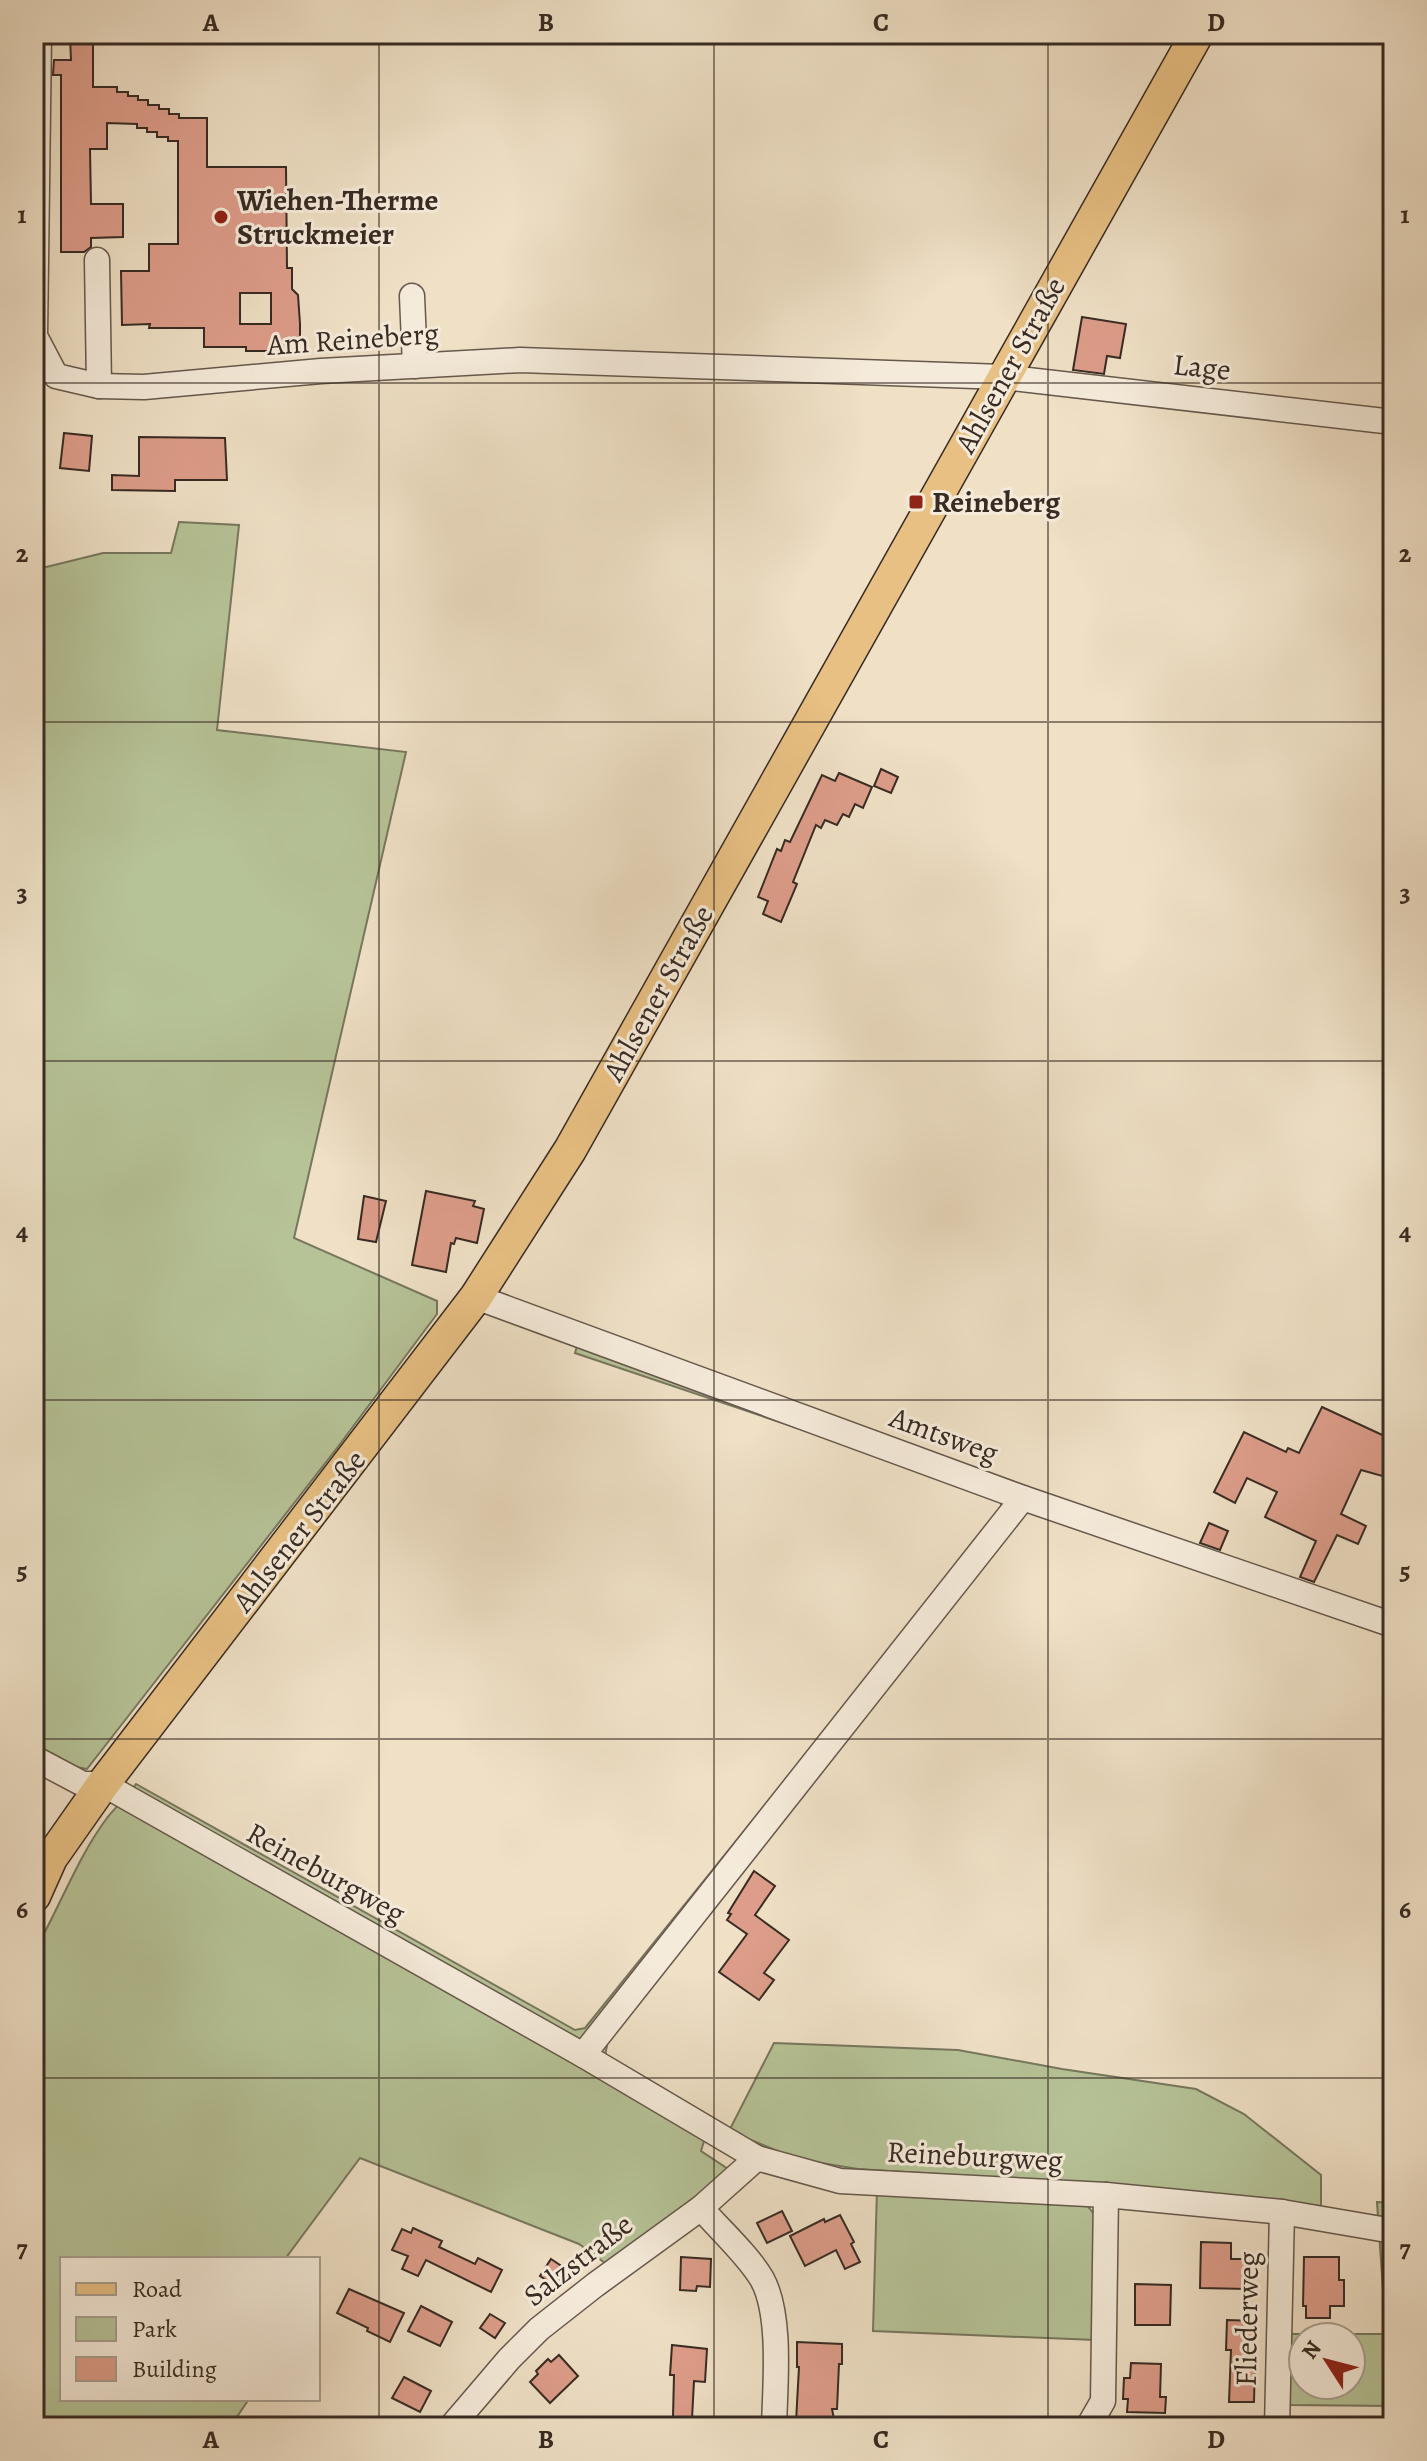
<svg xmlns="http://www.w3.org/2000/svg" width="1427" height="2461" font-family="Alegreya,serif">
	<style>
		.green { fill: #b6c397; stroke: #77775e; stroke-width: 2; fill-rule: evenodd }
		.building { fill: #dd9d8a; stroke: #382b24; stroke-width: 2; fill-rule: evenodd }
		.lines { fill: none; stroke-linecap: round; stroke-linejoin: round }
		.minor-casing { stroke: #66584c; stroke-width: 27 }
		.major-casing { stroke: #382b24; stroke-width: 35 }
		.minor { stroke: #f5ebda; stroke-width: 24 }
		.major { stroke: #e8c083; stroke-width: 32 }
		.grid { fill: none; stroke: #382b24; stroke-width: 2; stroke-opacity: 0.55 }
		.poi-dot { fill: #8f2418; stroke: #f5ebda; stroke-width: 3 }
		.labels { text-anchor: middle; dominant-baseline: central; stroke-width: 6; stroke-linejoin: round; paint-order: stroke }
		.poi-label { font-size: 30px; font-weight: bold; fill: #382b24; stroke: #f5ebda; text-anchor: start }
		.street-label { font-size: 30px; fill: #382b24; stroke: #f5ebda }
		.neatline { fill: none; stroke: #382b24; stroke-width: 3 }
		.grid-label { font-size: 26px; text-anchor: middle; font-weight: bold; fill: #382b24 }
	</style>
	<rect width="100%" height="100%" fill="#efe0c6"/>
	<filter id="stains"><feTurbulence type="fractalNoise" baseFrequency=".0025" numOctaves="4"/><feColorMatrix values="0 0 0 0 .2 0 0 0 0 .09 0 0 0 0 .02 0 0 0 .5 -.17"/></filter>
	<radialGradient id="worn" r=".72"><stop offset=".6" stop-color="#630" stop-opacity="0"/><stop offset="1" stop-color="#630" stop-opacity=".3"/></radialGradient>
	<g class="green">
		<polygon points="179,522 239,525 217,730 406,752 294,1238 437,1301 437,1314 337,1448 87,1769 70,1766 34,1749 34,570 103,553 171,553"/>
		<path d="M581,1332L1393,1629V1638L1036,1512L1019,1514L608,2040L605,2056L705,2138L701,2151L728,2169L696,2201L605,2263L579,2244L360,2158L285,2259H62V2399H249L230,2427H34V1952C59,1909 77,1858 107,1818C116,1807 127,1796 136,1784L575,2030L585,2028L1001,1513V1502L990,1493L575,1353Z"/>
		<polygon points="774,2043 958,2050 1062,2069 1196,2089 1244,2114 1321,2175 1321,2207 1100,2184 858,2169 797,2159 729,2131"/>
		<polygon points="877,2189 1086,2204 1097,2218 1095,2340 873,2331"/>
		<path d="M1377,2202L1393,2203V2406L1289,2405L1291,2334H1386ZM1303,2337H1351V2385H1303Z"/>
	</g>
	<g class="building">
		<path d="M70,37H93V87H117V92H128V96H138V100H148V105H159V109H169V114H179V118H207V167H286L287,268H292V289L298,295L300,324V341H291V351H246V347H204V328H149L150,324L122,325L121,271H149V244H178V141H168V137H157V132H147V128H137V124L107,123V149H90L91,204H123V237L91,238V247L84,252H61V75H53L54,60H71ZM240,293H271V324H240Z"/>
		<polygon points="1082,317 1126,324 1120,358 1107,356 1104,374 1073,370"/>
		<polygon points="64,433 92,436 89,471 60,468"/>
		<polygon points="139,437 225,438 227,480 175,480 175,491 112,490 112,475 139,476"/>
		<polygon points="881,769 898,777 891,793 874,786"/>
		<polygon points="839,773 872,787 863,808 855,804 849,817 843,814 837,825 825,820 821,828 816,825 793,882 797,884 781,922 763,914 768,901 758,897 777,849 781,851 785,840 790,842 822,775 835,781"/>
		<polygon points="426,1191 475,1201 473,1206 484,1209 477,1243 456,1238 454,1244 451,1243 446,1272 412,1265"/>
		<polygon points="364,1196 386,1201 376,1242 358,1239"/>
		<polygon points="1322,1407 1393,1440 1393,1479 1361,1470 1341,1514 1366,1526 1358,1544 1337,1535 1314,1582 1300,1577 1316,1541 1265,1517 1277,1492 1247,1478 1235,1503 1214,1492 1244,1432 1286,1452 1288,1448 1299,1453"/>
		<polygon points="1209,1523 1228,1531 1220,1550 1200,1543"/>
		<polygon points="754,1871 775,1886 755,1915 789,1940 764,1973 774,1980 759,2000 719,1972 747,1934 727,1920 731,1914 728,1913"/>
		<polygon points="782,2211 792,2231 767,2243 757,2223"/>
		<polygon points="840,2215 854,2242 851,2244 860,2262 845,2269 836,2250 805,2266 790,2236 824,2219 825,2222"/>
		<polygon points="413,2228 442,2241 439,2247 475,2264 478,2258 502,2270 491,2292 426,2260 418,2276 402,2269 408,2256 392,2250 402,2229 411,2233"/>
		<polygon points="1201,2242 1231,2243 1231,2259 1247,2259 1247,2289 1200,2288"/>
		<polygon points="681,2257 711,2259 710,2287 697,2286 696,2291 680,2290"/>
		<polygon points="1304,2257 1339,2257 1339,2280 1344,2280 1344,2306 1330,2306 1330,2318 1306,2318 1306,2306 1303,2306"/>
		<polygon points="551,2259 566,2269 555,2286 540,2276"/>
		<polygon points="1135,2284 1171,2285 1170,2325 1135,2325"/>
		<polygon points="349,2289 404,2313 390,2342 367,2331 368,2328 337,2313"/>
		<polygon points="421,2306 452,2322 440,2346 408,2331"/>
		<polygon points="490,2314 505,2323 495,2338 480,2328"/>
		<polygon points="1227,2320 1256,2321 1254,2402 1229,2402 1231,2350 1226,2350"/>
		<polygon points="797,2342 842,2344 842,2364 839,2364 837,2409 832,2409 835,2424 796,2422 799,2367 797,2367"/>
		<polygon points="672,2345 707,2349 705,2382 694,2381 692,2419 673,2417 674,2375 670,2375"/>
		<polygon points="559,2355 578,2376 550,2403 530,2382 538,2374 536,2371 548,2359 551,2362"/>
		<polygon points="1131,2363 1161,2364 1160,2397 1166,2397 1165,2413 1127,2412 1128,2399 1123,2399 1124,2378 1130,2378"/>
		<polygon points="404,2377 431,2391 420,2412 392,2398"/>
	</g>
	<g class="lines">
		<defs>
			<g id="minor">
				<polyline points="39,34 35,336 56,376 99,386 144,387 321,371 520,360 1003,377 1393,422"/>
				<polyline points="97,260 99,386"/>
				<polyline points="412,296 415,366"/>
				<polyline points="476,1297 1023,1498 1393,1625"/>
				<polyline points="34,1758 83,1784 103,1784 583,2055 757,2158 840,2181 1106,2195 1282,2212 1393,2231"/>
				<polyline points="583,2055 1023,1498"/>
				<path d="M701,2208C720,2230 748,2255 762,2279C782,2315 775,2386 774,2427"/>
				<polyline points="451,2427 509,2359 539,2329 595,2285 701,2208 757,2158"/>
				<polyline points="1088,2427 1103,2401 1106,2195"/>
				<polyline points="1277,2427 1282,2212"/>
			</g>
			<polyline id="major" points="34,1896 51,1858 103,1784 476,1297 570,1150 1197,34"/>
		</defs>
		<use href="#minor" class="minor-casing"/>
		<use href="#major" class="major-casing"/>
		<use href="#minor" class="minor"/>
		<use href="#major" class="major"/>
	</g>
	<path class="grid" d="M379,34V2427M714,34V2427M1048,34V2427M34,383H1393M34,722H1393M34,1061H1393M34,1400H1393M34,1739H1393M34,2078H1393"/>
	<g class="poi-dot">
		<circle cx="221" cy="217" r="8"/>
		<rect x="908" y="494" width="16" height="16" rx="4"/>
	</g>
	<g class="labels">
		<g class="poi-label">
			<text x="237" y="200">Wiehen-Therme<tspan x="237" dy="34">Struckmeier</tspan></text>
			<text x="932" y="502">Reineberg</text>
		</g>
		<g class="street-label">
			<text transform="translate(353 339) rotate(-4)">Am Reineberg</text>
			<text transform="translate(1010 365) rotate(-61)">Ahlsener Straße</text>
			<text transform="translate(1202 367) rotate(6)">Lage</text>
			<text transform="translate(658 993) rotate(-61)">Ahlsener Straße</text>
			<text transform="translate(944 1435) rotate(20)">Amtsweg</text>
			<text transform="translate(299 1531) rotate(-52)">Ahlsener Straße</text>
			<text transform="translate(326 1873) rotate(29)">Reineburgweg</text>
			<text transform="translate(975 2156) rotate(3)">Reineburgweg</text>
			<text transform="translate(578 2260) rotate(-38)">Salzstraße</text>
			<text transform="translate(1247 2319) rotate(-89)">Fliederweg</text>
		</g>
	</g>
	<rect width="1427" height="2461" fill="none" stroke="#efe0c6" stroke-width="88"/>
	<rect x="60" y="2257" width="260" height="144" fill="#f5ebda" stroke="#a99e91" stroke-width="2"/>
	<rect x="76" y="2283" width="40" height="12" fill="#e8c083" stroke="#a99e91" stroke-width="2"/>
	<text x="132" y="2297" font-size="24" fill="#382b24">Road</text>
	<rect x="76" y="2317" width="40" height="24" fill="#b6c397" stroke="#a99e91" stroke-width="2"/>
	<text x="132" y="2337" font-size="24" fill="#382b24">Park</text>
	<rect x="76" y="2357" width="40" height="24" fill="#dd9d8a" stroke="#a99e91" stroke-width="2"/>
	<text x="132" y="2377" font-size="24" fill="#382b24">Building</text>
	<g transform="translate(1327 2361) rotate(306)"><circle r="38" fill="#f5ebda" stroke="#a99e91" stroke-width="2"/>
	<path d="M0-6L14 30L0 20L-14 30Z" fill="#8f2418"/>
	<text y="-12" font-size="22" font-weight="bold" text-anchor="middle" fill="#382b24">N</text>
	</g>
	<rect x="44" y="44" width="1339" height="2373" class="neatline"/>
	<g class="grid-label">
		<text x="211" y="31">A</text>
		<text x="546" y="31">B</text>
		<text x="881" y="31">C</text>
		<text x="1216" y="31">D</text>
		<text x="22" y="223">1</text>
		<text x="1405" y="223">1</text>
		<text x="22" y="562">2</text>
		<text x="1405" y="562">2</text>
		<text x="22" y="901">3</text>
		<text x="1405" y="901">3</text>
		<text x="22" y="1240">4</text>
		<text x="1405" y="1240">4</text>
		<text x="22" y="1579">5</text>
		<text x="1405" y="1579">5</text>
		<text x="22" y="1918">6</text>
		<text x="1405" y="1918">6</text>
		<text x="22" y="2257">7</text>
		<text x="1405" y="2257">7</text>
		<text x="211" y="2448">A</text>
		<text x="546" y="2448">B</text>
		<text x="881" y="2448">C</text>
		<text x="1216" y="2448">D</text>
	</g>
	<rect width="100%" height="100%" filter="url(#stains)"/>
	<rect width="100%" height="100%" fill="url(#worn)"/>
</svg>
